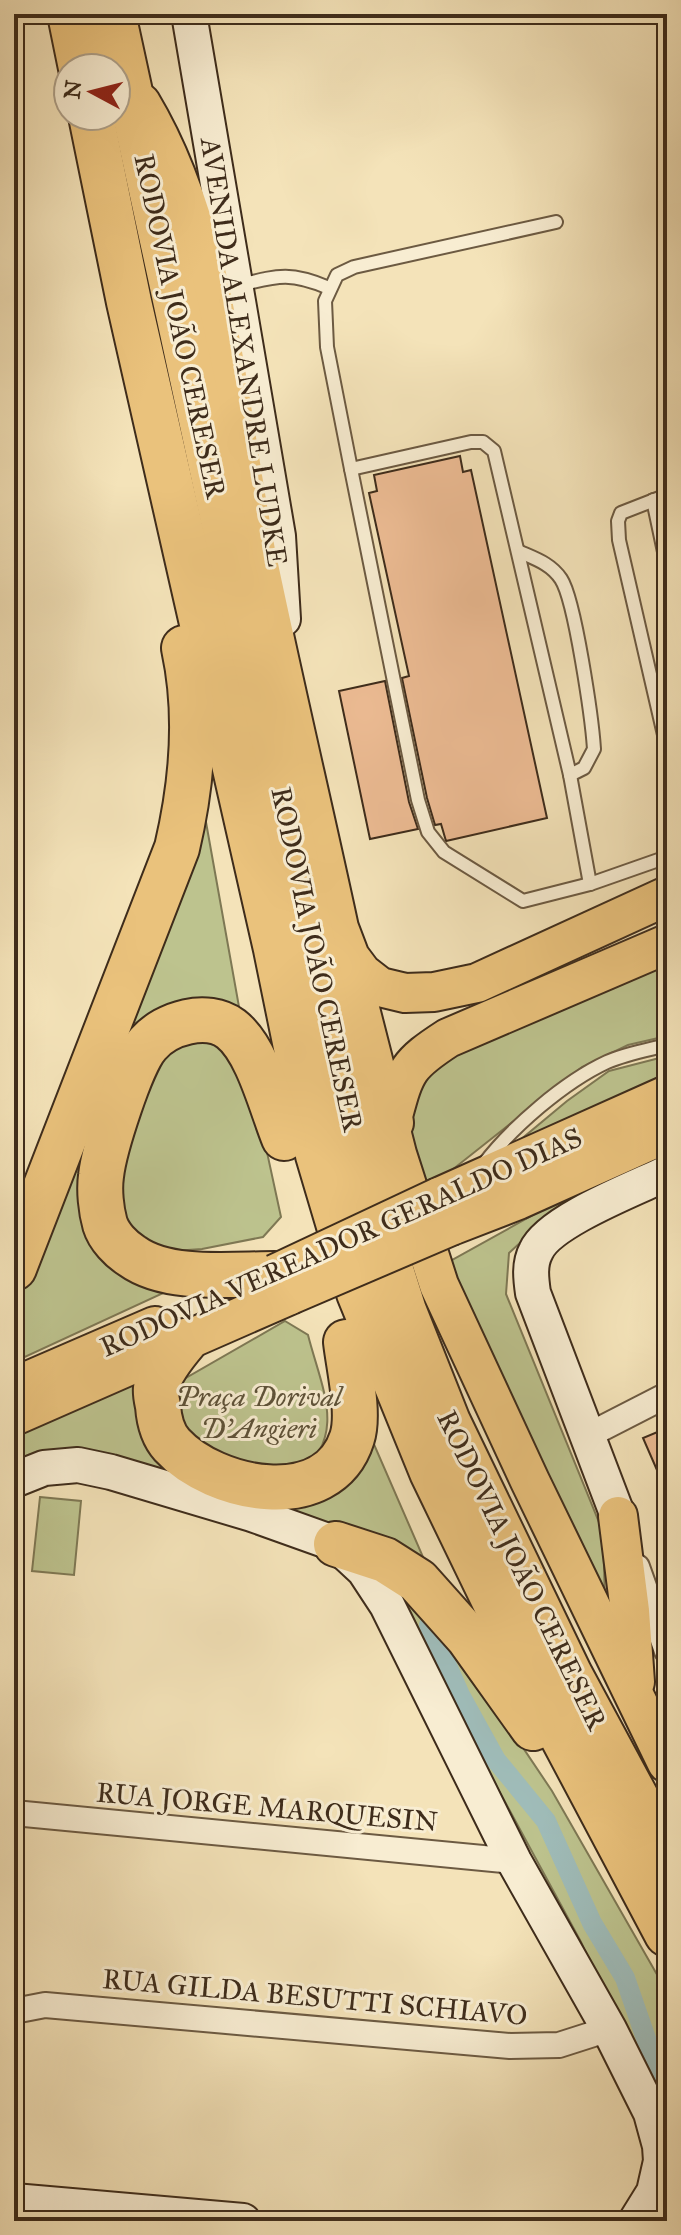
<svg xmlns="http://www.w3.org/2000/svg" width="681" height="2235" font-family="'IM FELL Great Primer',serif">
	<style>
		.green { fill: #bdc38e; stroke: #7e7854; stroke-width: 2 }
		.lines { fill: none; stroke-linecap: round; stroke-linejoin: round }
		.canal { stroke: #9fbcb9; stroke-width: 20 }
		.building { fill: #ecbb93; stroke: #3e2c1b; stroke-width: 2 }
		.lane-casing { stroke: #6c5a42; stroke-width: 16 }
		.street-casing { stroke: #6c5a42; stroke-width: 28 }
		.secondary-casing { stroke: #3e2c1b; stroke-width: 38 }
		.primary-casing { stroke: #3e2c1b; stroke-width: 42 }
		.highway-casing { stroke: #3e2c1b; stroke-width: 48 }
		.lane { stroke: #f8edd2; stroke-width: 12 }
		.street { stroke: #f8edd2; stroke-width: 24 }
		.secondary { stroke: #f8edd2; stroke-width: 34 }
		.primary { stroke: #eac27c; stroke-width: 38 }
		.highway { stroke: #eac27c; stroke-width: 44 }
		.primary-bridge-casing { stroke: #3e2c1b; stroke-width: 42; stroke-linecap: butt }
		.primary-bridge { stroke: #eac27c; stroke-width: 38 }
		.labels { text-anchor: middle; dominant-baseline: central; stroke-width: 6; stroke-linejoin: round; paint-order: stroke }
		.street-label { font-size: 28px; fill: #3e2c1b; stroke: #f8edd2 }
		.park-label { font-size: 28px; font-style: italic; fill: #5e5238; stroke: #f8edd2 }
	</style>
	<rect width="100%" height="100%" fill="#f4e3b9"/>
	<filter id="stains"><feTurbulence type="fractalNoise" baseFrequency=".0025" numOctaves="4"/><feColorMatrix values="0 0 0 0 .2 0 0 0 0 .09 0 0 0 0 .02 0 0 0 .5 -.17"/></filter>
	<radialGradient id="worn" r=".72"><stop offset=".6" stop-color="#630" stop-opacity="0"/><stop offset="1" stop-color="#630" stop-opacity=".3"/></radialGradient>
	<g class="green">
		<polygon points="204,811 241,1018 161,1010 88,1230 185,1283 14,1362 14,1303"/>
		<polygon points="667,954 667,1036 628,1045 582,1067 452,1170 409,1190 407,1101 436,1063"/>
		<polygon points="206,1041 226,1047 249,1069 281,1217 263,1237 202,1249 159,1252 140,1238 121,1209 118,1176 157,1060 183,1043"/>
		<polygon points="667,1056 667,1074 648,1086 507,1151 567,1101 609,1071"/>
		<polygon points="635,1180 546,1219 509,1253 506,1294 603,1532 606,1636 445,1264 567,1196"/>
		<path d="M285,1321L308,1335C322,1390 348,1434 298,1477L181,1452L165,1390Z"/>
		<polygon points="140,1373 240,1494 373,1442 433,1580 41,1452 14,1461 14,1427"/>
		<polygon points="40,1497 81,1501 74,1575 32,1571"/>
		<polygon points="382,1575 420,1594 552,1791 667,1992 667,2116 657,2088 620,2027 581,1942"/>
	</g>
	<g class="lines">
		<polyline class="canal" points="429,1625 460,1695 496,1760 546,1821 592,1923 625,1978 667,2099"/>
	</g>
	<g class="building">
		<polygon points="460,456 463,472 471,470 547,818 446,841 441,824 435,825 427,798 402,678 409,676 369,493 377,491 374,475"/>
		<polygon points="385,681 409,802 418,829 370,839 339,691"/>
		<polygon points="667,1428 667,1493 643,1438"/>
	</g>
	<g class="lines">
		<defs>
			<g id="lane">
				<polyline points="556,222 354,267 337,275 325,301 327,347 351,469 471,442 483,442 494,451 570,775 590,884"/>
				<path d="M236,286C277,276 289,271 329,288"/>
				<polyline points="351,469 418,800 428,832 444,852 523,901 590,884 667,857"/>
				<polyline points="667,495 621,513 618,521 619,540 667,748"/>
				<polyline points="653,500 667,566"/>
				<path d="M520,552C536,559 551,564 561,579C575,600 592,719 594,749L584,768L570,775"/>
				<path d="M483,1165C512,1127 564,1082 607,1062C625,1054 647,1050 667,1045"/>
				<polyline points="14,1698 16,1675"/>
			</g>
			<g id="street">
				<polyline points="587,1436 667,1395"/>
				<polyline points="637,1567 667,1651"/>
				<polyline points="14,1813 514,1861"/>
				<polyline points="14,2011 45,2005 510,2046 559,2045 609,2029"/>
			</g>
			<g id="secondary">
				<polyline points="189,14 278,536 283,619"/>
				<polyline points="14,1480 44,1468 78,1465 111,1472 252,1514 336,1544 364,1570 387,1605 514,1861 609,2029 651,2113 660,2146 661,2161 654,2192 636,2221"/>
				<path d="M618,1516L533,1293C531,1279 529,1264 536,1251C549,1221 636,1188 667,1173"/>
				<polyline points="14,2201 243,2221"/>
			</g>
			<g id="primary">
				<path d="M141,103C219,233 227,404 256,551C282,677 312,803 339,928L350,957L362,973L380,987L405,993L434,992L477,983L667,896"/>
				<polyline points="346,954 397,1154 439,1285 530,1481 667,1763"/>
				<path d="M394,1123L393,1116C405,1070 408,1064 448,1038L667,944"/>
				<polyline points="439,1197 667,1095"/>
				<polyline points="451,1226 518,1200 667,1133"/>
				<polyline points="14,1387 155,1326"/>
				<polyline points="14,1416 290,1295"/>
				<polyline points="618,1516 630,1611 635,1682"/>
			</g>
			<g id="highway">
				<polyline points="70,14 81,68"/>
				<polyline points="113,14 280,783 346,1106 380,1235 404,1311 448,1422 570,1675 667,1855"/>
				<polyline points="91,116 129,302 276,949 318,1155 359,1293 432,1472 536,1687 667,1934"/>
				<path d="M14,1268L177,848C192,784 198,713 184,648"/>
				<path d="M275,1274C232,1274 168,1282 132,1256C121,1249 109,1237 105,1224C101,1210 99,1190 101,1176C104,1149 131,1063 148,1044C166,1023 207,1011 231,1029C258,1050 271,1106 284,1138"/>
				<path d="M185,1341C174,1354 160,1372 156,1388C155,1393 157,1401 158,1406C159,1420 162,1434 172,1445C214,1491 328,1514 352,1438C360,1414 349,1368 346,1342"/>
				<polyline points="336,1544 385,1560 418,1581 468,1637 533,1728"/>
			</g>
		</defs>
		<use href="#lane" class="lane-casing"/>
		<use href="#street" class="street-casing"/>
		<use href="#secondary" class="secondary-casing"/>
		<use href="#primary" class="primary-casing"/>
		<use href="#highway" class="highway-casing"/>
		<use href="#lane" class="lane"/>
		<use href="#street" class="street"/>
		<use href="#secondary" class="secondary"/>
		<use href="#primary" class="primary"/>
		<use href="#highway" class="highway"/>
		<defs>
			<g id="primary-bridge">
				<polyline points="275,1274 439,1197"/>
				<polyline points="290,1295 451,1226"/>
			</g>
		</defs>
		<use href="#primary-bridge" class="primary-bridge-casing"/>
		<use href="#primary-bridge" class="primary-bridge"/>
	</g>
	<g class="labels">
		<g class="street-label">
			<text transform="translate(180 326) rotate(78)">RODOVIA JOÃO CERESER</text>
			<text transform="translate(244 352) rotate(81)">AVENIDA ALEXANDRE LUDKE</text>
			<text transform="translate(317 959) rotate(78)">RODOVIA JOÃO CERESER</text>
			<text transform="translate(341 1242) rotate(-24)">RODOVIA VEREADOR GERALDO DIAS</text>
			<text transform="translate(522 1570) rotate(64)">RODOVIA JOÃO CERESER</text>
			<text transform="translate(267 1807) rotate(5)">RUA JORGE MARQUESIN</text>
			<text transform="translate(315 1997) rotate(5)">RUA GILDA BESUTTI SCHIAVO</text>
		</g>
		<g class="park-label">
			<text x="259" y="1396">Praça Dorival<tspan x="259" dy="32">D'Angieri</tspan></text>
		</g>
	</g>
	<rect width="681" height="2235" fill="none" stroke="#f4e3b9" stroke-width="48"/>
	<rect x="16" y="16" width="649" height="2203" fill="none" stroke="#3e2c1b" stroke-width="4"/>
	<rect x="24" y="24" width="633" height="2187" fill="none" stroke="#3e2c1b" stroke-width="2"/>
	<g transform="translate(92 92) rotate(277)"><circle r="38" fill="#f8edd2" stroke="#aea089" stroke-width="2"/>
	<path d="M0-6L14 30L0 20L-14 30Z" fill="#8f2418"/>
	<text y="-12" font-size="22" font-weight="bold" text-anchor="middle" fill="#3e2c1b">N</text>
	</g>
	<rect width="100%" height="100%" filter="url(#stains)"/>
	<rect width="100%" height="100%" fill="url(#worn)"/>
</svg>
